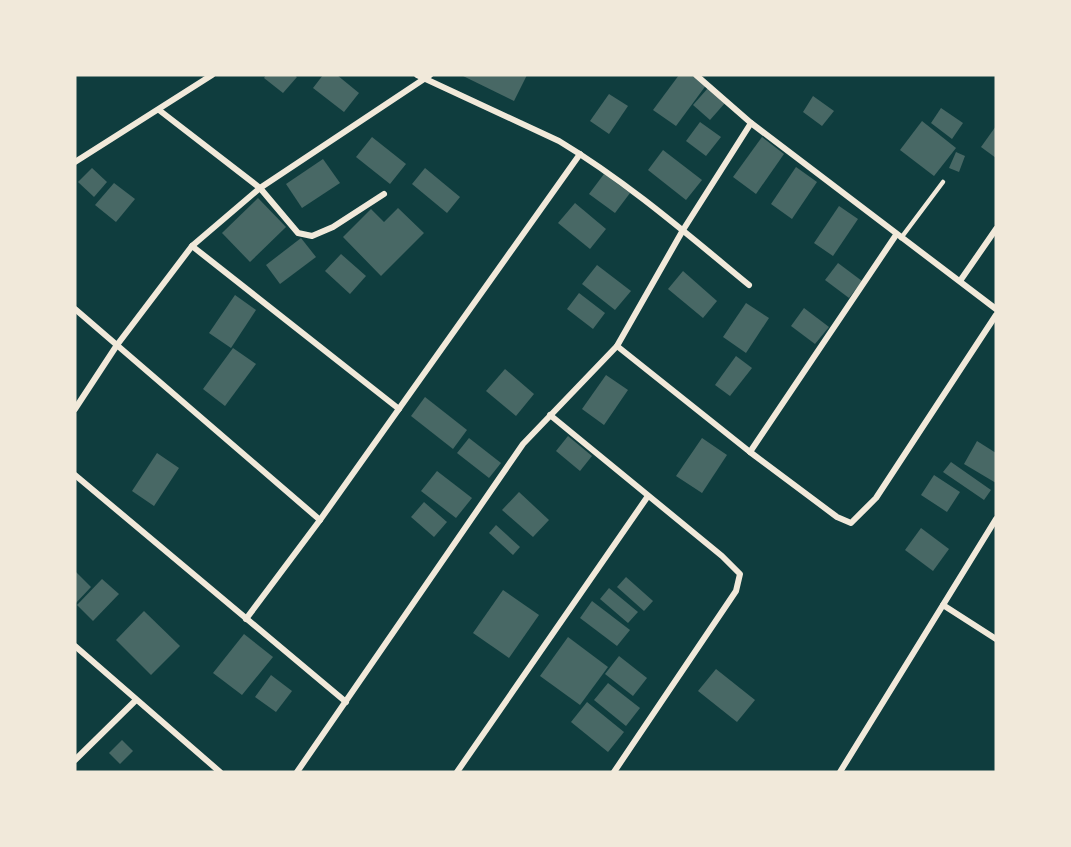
<svg xmlns="http://www.w3.org/2000/svg" width="1071" height="847" font-family="Raleway,sans-serif">
	<style>
		.building { fill: #486865 }
		.lines { fill: none; stroke-linecap: round; stroke-linejoin: round }
		.service { stroke: #f1e9da; stroke-width: 4.5 }
		.minor { stroke: #f1e9da; stroke-width: 6 }
	</style>
	<rect width="100%" height="100%" fill="#0f3d3e"/>
	<g class="building">
		<polygon points="266,75 294,75 297,77 283,93 264,78"/>
		<polygon points="323,75 337,75 359,93 344,112 313,88"/>
		<polygon points="461,75 527,75 514,101"/>
		<polygon points="679,75 694,75 707,84 676,126 653,110"/>
		<polygon points="708,88 725,103 710,120 693,105"/>
		<polygon points="609,94 628,106 609,134 590,121"/>
		<polygon points="813,96 834,111 822,126 803,112"/>
		<polygon points="941,108 963,123 952,139 931,123"/>
		<polygon points="922,121 956,148 934,176 900,150"/>
		<polygon points="700,122 721,137 706,156 686,141"/>
		<polygon points="996,126 996,158 981,147"/>
		<polygon points="372,137 406,164 390,184 356,157"/>
		<polygon points="762,137 784,154 756,194 733,177"/>
		<polygon points="663,150 702,180 686,200 648,170"/>
		<polygon points="956,152 965,156 959,172 949,168"/>
		<polygon points="323,159 340,183 302,208 286,184"/>
		<polygon points="796,167 817,182 792,219 771,204"/>
		<polygon points="92,168 107,182 94,197 78,182"/>
		<polygon points="425,168 460,197 447,213 412,184"/>
		<polygon points="604,174 630,193 615,213 589,194"/>
		<polygon points="114,183 135,199 116,222 95,205"/>
		<polygon points="258,198 286,227 250,262 222,233"/>
		<polygon points="575,203 606,229 590,249 558,223"/>
		<polygon points="839,206 858,219 833,256 814,243"/>
		<polygon points="398,208 424,233 381,276 343,237 371,209 384,222"/>
		<polygon points="301,238 316,257 280,284 266,265"/>
		<polygon points="341,254 366,276 350,294 325,271"/>
		<polygon points="838,263 862,281 849,298 825,280"/>
		<polygon points="597,265 631,291 615,310 582,284"/>
		<polygon points="683,271 717,301 703,318 668,289"/>
		<polygon points="579,293 605,313 593,329 567,309"/>
		<polygon points="235,295 256,310 231,348 209,333"/>
		<polygon points="746,303 769,318 746,353 723,337"/>
		<polygon points="804,308 829,327 815,344 791,326"/>
		<polygon points="233,348 256,364 225,406 203,389"/>
		<polygon points="736,356 752,368 730,396 715,385"/>
		<polygon points="505,369 534,394 516,416 486,391"/>
		<polygon points="606,375 628,390 604,425 582,409"/>
		<polygon points="425,397 467,430 453,449 411,416"/>
		<polygon points="568,436 592,456 580,471 556,451"/>
		<polygon points="469,438 501,463 489,478 457,453"/>
		<polygon points="702,438 727,455 702,493 676,476"/>
		<polygon points="977,441 996,453 996,483 964,464"/>
		<polygon points="157,453 179,468 154,506 132,491"/>
		<polygon points="951,462 991,490 984,500 943,472"/>
		<polygon points="437,471 472,498 456,518 421,491"/>
		<polygon points="934,475 960,492 947,512 921,495"/>
		<polygon points="519,492 549,520 533,537 502,510"/>
		<polygon points="424,502 447,522 434,537 411,517"/>
		<polygon points="496,525 520,547 513,555 489,533"/>
		<polygon points="921,528 949,549 933,571 905,550"/>
		<polygon points="75,571 91,587 75,604"/>
		<polygon points="626,577 653,601 644,611 617,587"/>
		<polygon points="102,579 119,594 93,621 77,605"/>
		<polygon points="609,588 638,612 628,623 600,599"/>
		<polygon points="503,590 539,615 509,658 473,633"/>
		<polygon points="592,601 630,630 617,646 580,618"/>
		<polygon points="144,611 180,646 151,675 116,640"/>
		<polygon points="244,634 273,657 242,695 213,673"/>
		<polygon points="568,637 608,667 580,705 540,676"/>
		<polygon points="619,656 647,678 633,696 605,674"/>
		<polygon points="716,669 755,700 737,722 698,691"/>
		<polygon points="271,675 292,691 276,712 255,697"/>
		<polygon points="608,683 640,708 626,726 594,700"/>
		<polygon points="587,702 624,732 608,752 571,722"/>
		<polygon points="122,740 133,751 120,764 109,753"/>
	</g>
	<g class="lines">
		<polyline class="service" points="901,238 943,182"/>
		<g class="minor">
			<path d="M417,75L559,141C627,182 687,234 749,285"/>
			<polyline points="696,75 751,123 996,309"/>
			<polyline points="159,110 260,188 298,233 312,236 333,227 384,194"/>
			<polyline points="75,162 212,75"/>
			<polyline points="192,246 399,409"/>
			<polyline points="960,281 996,229"/>
			<polyline points="75,309 320,520"/>
			<polyline points="617,346 750,452 837,517 851,523 876,498 996,315"/>
			<polyline points="75,409 117,345 192,246 260,188 430,75"/>
			<polyline points="550,415 722,556 740,574 736,591 614,772"/>
			<polyline points="750,452 896,235"/>
			<polyline points="75,475 346,702"/>
			<polyline points="943,605 996,639"/>
			<polyline points="246,619 320,520 580,154"/>
			<polyline points="75,646 220,772"/>
			<polyline points="75,760 136,700"/>
			<polyline points="297,772 523,444 617,346 683,230 751,123"/>
			<polyline points="457,772 648,496"/>
			<polyline points="840,772 996,519"/>
		</g>
	</g>
	<rect width="1071" height="847" fill="none" stroke="#f1e9da" stroke-width="153"/>
</svg>
